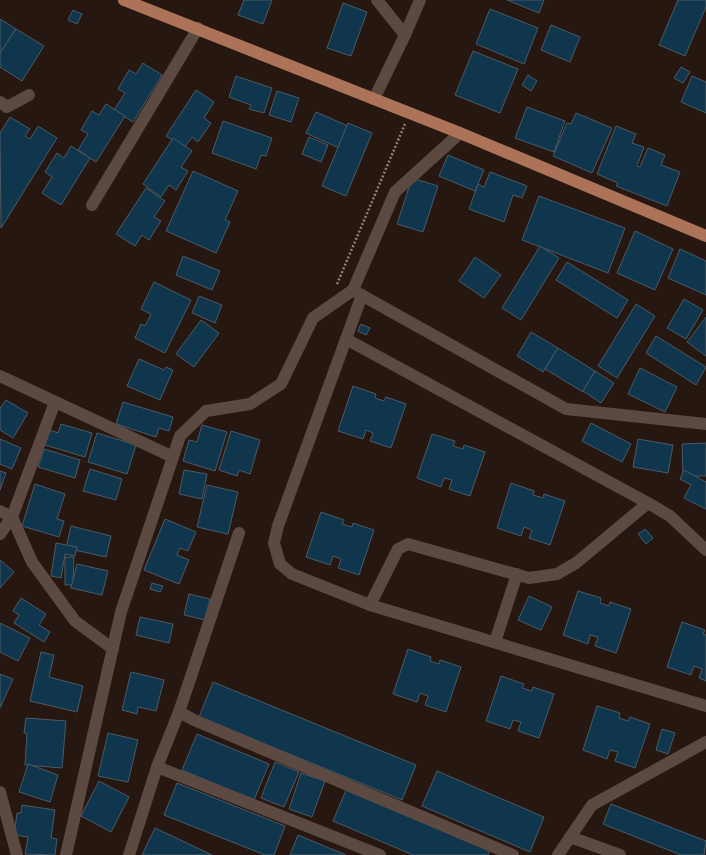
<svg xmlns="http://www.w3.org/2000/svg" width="706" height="855" font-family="'Source Serif 4',serif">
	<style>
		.building { fill: #10364d; stroke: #4a5b67 }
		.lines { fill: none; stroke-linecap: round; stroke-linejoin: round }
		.path { stroke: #8f827c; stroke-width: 2.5; stroke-dasharray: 2 2; stroke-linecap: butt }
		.street { stroke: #5c4941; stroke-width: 12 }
		.primary { stroke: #ad7359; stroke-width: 12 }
	</style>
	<rect width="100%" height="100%" fill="#261710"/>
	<g class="building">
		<polygon points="244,0 272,0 263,24 238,15"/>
		<polygon points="507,0 544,0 539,13"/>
		<polygon points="678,0 706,0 706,7 685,56 659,45"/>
		<polygon points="343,3 367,12 351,56 327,48"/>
		<polygon points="490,9 538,28 524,64 476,44"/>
		<polygon points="73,10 82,14 77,24 68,20"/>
		<polygon points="0,19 16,29 0,54"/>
		<polygon points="551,25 580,37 570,62 541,50"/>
		<polygon points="16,29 44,46 22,81 0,67 0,53"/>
		<polygon points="473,51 518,69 500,113 455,95"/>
		<polygon points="143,63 162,75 133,122 114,110 125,93 118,89 129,70 136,74"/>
		<polygon points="681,67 690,72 683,83 674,78"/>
		<polygon points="528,75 537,81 531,91 522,85"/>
		<polygon points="236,76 272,88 264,113 249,109 251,105 229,97"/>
		<polygon points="692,76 706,82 706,113 681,102"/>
		<polygon points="196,90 214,102 204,118 211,123 198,142 192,137 184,148 166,136"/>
		<polygon points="277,91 299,98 291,122 269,115"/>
		<polygon points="106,104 125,116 96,162 78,150 88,134 81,130 92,111 99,115"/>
		<polygon points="527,107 565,121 554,152 515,138"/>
		<polygon points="316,112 348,126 339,148 306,133"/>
		<polygon points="576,113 612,128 592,173 553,156 567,123 571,124"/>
		<polygon points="10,117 30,129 25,136 30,139 38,126 57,138 1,228 0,133"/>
		<polygon points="223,121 272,138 266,156 261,155 256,169 212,153"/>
		<polygon points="348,123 372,133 346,196 322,186"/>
		<polygon points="616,126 636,134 632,143 644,147 637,166 640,167 648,148 665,155 661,165 680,172 667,206 616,186 618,183 597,174"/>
		<polygon points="309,137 328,145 321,162 302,154"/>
		<polygon points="173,138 192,151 181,167 188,171 176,190 169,185 161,197 143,184"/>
		<polygon points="71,146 90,158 61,205 42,193 52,177 45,172 57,153 64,158"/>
		<polygon points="448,155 484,170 475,191 439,176"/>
		<polygon points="193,171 238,191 225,220 230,222 216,253 166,231"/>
		<polygon points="490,172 527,186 522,198 513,195 504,222 469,209 478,184 484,187"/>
		<polygon points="412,178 438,186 423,232 397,224"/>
		<polygon points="146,188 165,201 154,217 161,221 149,240 142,235 135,246 116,234"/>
		<polygon points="539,196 625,228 608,273 522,240"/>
		<polygon points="635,231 673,249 655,290 617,273"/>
		<polygon points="540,246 559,258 521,320 502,308"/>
		<polygon points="680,249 706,261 706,295 668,278"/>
		<polygon points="183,256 220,271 212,290 176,275"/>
		<polygon points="475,257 501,275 484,298 459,281"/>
		<polygon points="567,262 628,300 617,318 556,280"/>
		<polygon points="154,282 191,300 165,353 135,338 141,324 145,326 151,314 141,309"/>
		<polygon points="199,296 222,305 215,323 192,313"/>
		<polygon points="684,299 703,310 686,339 667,328"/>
		<polygon points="636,304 655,316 617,378 598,366"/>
		<polygon points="706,317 706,356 687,342"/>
		<polygon points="201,320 219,333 194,367 176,354"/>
		<polygon points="361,324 370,328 366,335 358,331"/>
		<polygon points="531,332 558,348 543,372 517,356"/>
		<polygon points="656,336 706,367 696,385 646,353"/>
		<polygon points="558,348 595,371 583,392 545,369"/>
		<polygon points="139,359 164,370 166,367 173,370 160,400 127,386"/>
		<polygon points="640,368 677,387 665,412 628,394"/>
		<polygon points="595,371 614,383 601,403 583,391"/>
		<polygon points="353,386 376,394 375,398 384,401 386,397 406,404 391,448 370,441 373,433 366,430 363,439 338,431"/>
		<polygon points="6,400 28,413 13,438 0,430 0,408"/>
		<polygon points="123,402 173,417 169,431 159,428 156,437 116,424"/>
		<polygon points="591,423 631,444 622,462 582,441"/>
		<polygon points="61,424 92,433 85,457 45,445 50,430 58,433"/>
		<polygon points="202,425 227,432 215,471 183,461 189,440 197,442"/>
		<polygon points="231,431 260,440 250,474 239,470 237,476 219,470"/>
		<polygon points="97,433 136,445 127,474 88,462"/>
		<polygon points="432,434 455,441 453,446 463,449 464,445 485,452 470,496 449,489 452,480 444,478 441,487 417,478"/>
		<polygon points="0,439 21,448 12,469 0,464"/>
		<polygon points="638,439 673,445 668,473 633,467"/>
		<polygon points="706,443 706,476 683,476 682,444"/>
		<polygon points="44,449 80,460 75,478 38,467"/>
		<polygon points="90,469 122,479 116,500 83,491"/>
		<polygon points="184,470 207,474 202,499 179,494"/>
		<polygon points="684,470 706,482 706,509 684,498 691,485 680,479"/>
		<polygon points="0,471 6,473 0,490"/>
		<polygon points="511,483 534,491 533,495 543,498 544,494 565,501 550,545 529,538 532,530 524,527 521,536 497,528"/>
		<polygon points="35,484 65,494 57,519 64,521 59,537 22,526"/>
		<polygon points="207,485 238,492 228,534 197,527"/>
		<polygon points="321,512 344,520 342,524 352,527 353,523 374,530 359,575 338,568 341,559 333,556 330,565 306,557"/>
		<polygon points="165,519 196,532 188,551 180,548 177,555 189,560 179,584 144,570"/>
		<polygon points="71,526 111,536 106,557 66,548"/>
		<polygon points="645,529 653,538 646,544 638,534"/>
		<polygon points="56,543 77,547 75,556 65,554 61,578 51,576"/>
		<polygon points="65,557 74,557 73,585 65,585"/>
		<polygon points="0,560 14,572 0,588"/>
		<polygon points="77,564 108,571 102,595 71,588"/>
		<polygon points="152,583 163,586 160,592 150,589"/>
		<polygon points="578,591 601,598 600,603 609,606 610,602 631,609 616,653 595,646 598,637 590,635 588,644 563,635"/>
		<polygon points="189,594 210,599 205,620 184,615"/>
		<polygon points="529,596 552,607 541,630 518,620"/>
		<polygon points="21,598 46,614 39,625 50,632 44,642 14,623 19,615 13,611"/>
		<polygon points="140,617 173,624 169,643 136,635"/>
		<polygon points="682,622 705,630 703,634 706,635 706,681 699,678 702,669 694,666 691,675 667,667"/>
		<polygon points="0,623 30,638 18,661 0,652"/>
		<polygon points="408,649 431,657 430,661 439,664 440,660 461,667 446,712 425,705 428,696 420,693 417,702 393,694"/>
		<polygon points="41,652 54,655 49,677 83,686 77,712 30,701"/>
		<polygon points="131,672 164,680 156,711 138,707 137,714 122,710"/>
		<polygon points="0,674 13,679 0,708"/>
		<polygon points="501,676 524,684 522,688 532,691 533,687 554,694 539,738 518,731 521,722 513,720 510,729 486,721"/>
		<polygon points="213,682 416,765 402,800 199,717"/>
		<polygon points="597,706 620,713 619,718 628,721 630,717 650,724 635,768 615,761 618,752 610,750 607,759 583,750"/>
		<polygon points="26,718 66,721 62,768 25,765 27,734 24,733"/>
		<polygon points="662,729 675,733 668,754 656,750"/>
		<polygon points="108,733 138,740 128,782 98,776"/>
		<polygon points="197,734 269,764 254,800 182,770"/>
		<polygon points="275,762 299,772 284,807 261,798"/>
		<polygon points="28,764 58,775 50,802 19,792"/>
		<polygon points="437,771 544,817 530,852 422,806"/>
		<polygon points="301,773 325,781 312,817 289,809"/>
		<polygon points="99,781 129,797 111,832 81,816"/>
		<polygon points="177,783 285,826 274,855 265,855 164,815"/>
		<polygon points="346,790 490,851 488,855 413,855 333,821"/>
		<polygon points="611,804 706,841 704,855 681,855 603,824"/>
		<polygon points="22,805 55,810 51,838 57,839 55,855 25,854 28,837 14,835 17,813 21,813"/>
		<polygon points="155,828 212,855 142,855"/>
		<polygon points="298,835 346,855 290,855"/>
	</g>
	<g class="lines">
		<polyline class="path" points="337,284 405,124"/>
		<g class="street">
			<polyline points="377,0 405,35"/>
			<polyline points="374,99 405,35 420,0"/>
			<polyline points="0,102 7,107 29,95"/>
			<polyline points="92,205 198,28"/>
			<polyline points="356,292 566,409 706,424"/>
			<polyline points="362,295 278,526 274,543 280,564 292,574 370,605 706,706"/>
			<polyline points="346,339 648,503 576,563 557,574 529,578 408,544 398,549 370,605"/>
			<polyline points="0,376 173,457"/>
			<polyline points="648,503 670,516 706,550"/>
			<polyline points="0,511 12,517 32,562 75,621 113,649"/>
			<polyline points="0,534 12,517 55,402"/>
			<polyline points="495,642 517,574"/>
			<polyline points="179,712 194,720 513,855"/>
			<polyline points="157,767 380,855"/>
			<polyline points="0,792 17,855"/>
			<polyline points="570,837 620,855"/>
			<polyline points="66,855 121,612 180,436 206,411 250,404 281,384 313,318 353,290 395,192 460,133"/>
			<polyline points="129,855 157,767 179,712 239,533"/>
			<polyline points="558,855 592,805 706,742"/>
		</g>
		<polyline class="primary" points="124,0 460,133 706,236"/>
	</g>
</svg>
